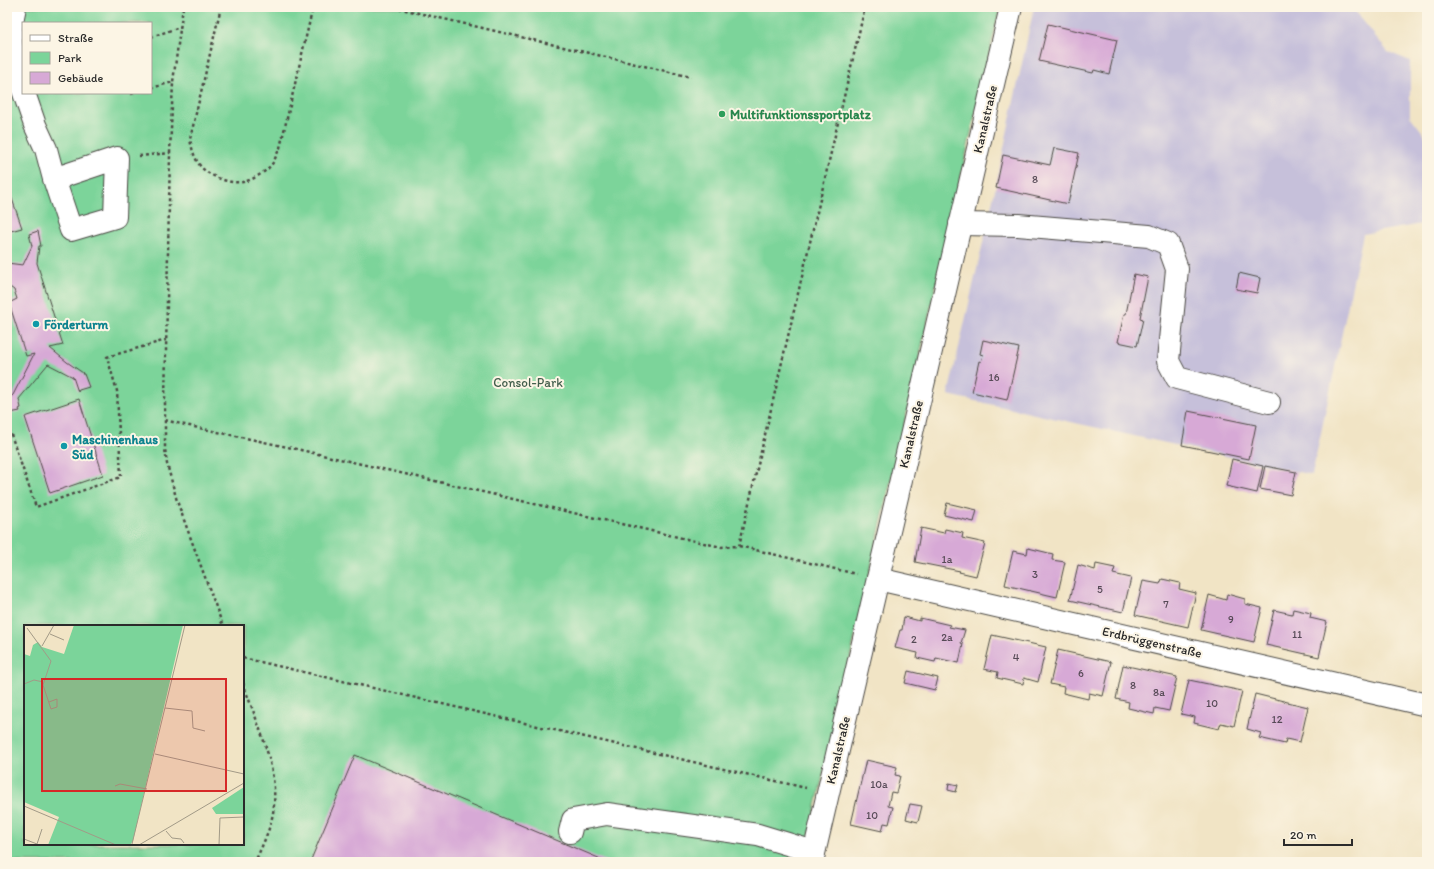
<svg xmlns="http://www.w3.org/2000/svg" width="1434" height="869" font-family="Itim,sans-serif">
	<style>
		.industrial { fill: #c6c0da }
		.green { fill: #7bd49a; stroke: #538062; fill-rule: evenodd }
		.building { fill: #d7a9d6 }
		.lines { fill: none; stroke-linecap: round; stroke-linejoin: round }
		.minor-casing { stroke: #494742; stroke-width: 24 }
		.path { stroke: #494742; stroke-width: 2.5; stroke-dasharray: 3 3; stroke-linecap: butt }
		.minor { stroke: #fff; stroke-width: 22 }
		.leisure-dot { fill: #2e9e5b; stroke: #fcf5e5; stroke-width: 1.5 }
		.culture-dot { fill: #0f9aa8; stroke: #fcf5e5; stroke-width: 1.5 }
		.labels { text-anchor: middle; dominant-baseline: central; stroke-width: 4; stroke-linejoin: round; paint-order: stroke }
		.number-label { font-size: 11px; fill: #564a56 }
		.leisure-label { font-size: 13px; font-weight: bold; fill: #27864d; stroke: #fcf5e5; text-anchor: start }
		.street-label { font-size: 13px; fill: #2b2b2b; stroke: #fcf5e5 }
		.culture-label { font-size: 13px; font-weight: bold; fill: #0d838f; stroke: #fcf5e5; text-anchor: start }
		.park-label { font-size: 13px; fill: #435e4c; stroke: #fcf5e5 }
		.inset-road { fill: none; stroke: #a29a87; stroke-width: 1 }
		.view { fill: #d62828; fill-opacity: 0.15; stroke: #d62828; stroke-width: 2 }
		.inset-edge { fill: none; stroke: #2b2b2b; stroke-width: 2 }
	</style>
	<rect width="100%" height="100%" fill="#fcf5e5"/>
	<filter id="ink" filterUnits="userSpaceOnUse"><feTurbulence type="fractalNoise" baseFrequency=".025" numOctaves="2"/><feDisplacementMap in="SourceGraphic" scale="8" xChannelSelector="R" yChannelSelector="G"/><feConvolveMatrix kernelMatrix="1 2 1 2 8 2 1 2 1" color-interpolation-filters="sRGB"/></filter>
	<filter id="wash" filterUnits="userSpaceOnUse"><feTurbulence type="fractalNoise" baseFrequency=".012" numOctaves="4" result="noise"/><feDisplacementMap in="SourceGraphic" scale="16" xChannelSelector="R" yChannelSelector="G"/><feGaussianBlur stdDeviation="0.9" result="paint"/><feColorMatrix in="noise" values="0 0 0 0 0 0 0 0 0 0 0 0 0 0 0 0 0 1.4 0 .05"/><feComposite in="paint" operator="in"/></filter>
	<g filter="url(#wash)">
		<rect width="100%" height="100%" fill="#f1e4c5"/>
		<polygon class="industrial" points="1034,7 1338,7 1355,11 1388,52 1410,61 1410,116 1424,134 1427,142 1427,144 1425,145 1427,148 1427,223 1363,234 1312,475 948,395 995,190"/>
		<path class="green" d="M7,7H1000L803,862H7ZM23,23H151V93H23ZM25,626H243V844H25Z"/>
		<g id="blocks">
			<g class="building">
				<polygon points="1048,24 1117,40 1109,74 1094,70 1093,73 1039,61"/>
				<polygon points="1054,148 1079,153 1068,204 996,188 1003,155 1050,165"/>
				<polygon points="7,184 22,228 7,232"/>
				<polygon points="38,231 41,246 39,246 37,263 63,345 50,348 67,362 83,373 82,374 84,374 89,387 79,390 78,392 73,377 48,364 19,399 21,408 19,409 20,411 10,413 8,399 13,395 34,354 26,356 9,303 17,299 14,290 7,285 7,263 23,265 32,246 29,234"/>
				<polygon points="1239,273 1260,278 1257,293 1236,289"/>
				<polygon points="1134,274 1148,277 1140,318 1143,319 1137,346 1118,342 1124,314 1126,314"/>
				<polygon points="983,340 1019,348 1007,400 972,392 979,361 981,362 983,355 980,354"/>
				<polygon points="79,399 103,475 50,493 25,417"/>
				<polygon points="1188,411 1256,425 1249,459 1182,445"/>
				<polygon points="1232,459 1263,466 1257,493 1226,486"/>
				<polygon points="1265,466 1296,472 1291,495 1260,489"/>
				<polygon points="947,503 977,510 974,522 944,515"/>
				<polygon points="921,528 944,533 945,529 963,533 962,538 985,543 976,576 959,572 960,571 915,562"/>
				<polygon points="1028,548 1053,554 1052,560 1065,562 1057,597 1005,585 1013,551 1027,554"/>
				<polygon points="1096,564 1115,568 1113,574 1131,578 1123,612 1070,600 1078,565 1095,570"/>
				<polygon points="1162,579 1180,583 1179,589 1196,593 1188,627 1135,615 1143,581 1160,584"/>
				<polygon points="1227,594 1245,599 1245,604 1262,608 1254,642 1201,630 1209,595 1226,600"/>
				<polygon points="1293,609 1311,613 1310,618 1327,622 1319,657 1266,645 1274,610 1292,614"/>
				<polygon points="904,617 920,621 920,618 950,625 949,627 965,630 961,643 963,644 959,663 936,658 935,662 917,658 918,653 895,648 900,630 902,630"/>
				<polygon points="992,635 1046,647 1038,682 1024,678 1023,684 997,678 998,672 984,669"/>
				<polygon points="1058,650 1111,662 1103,696 1089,693 1088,699 1063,693 1064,687 1050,684"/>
				<polygon points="1123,665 1177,677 1169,711 1155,708 1154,714 1128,708 1129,702 1116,699"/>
				<polygon points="908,671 938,678 935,690 905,683"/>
				<polygon points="1189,680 1242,691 1234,726 1221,723 1219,729 1194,723 1195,717 1181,714"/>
				<polygon points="1255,694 1308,707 1300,742 1286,739 1285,744 1259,738 1261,733 1247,729"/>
				<polygon points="355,755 608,862 310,862"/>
				<polygon points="866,760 897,767 895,775 900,776 896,793 891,792 888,806 893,807 889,824 884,823 882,831 851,824"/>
				<polygon points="949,783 958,785 956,792 948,790"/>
				<polygon points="910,804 922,806 918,822 906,819"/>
			</g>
		</g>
	</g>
	<g filter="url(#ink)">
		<use href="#blocks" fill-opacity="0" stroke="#494742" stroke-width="1"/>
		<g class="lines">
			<defs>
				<g id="minor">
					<path d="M15,7C7,41 13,58 23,90"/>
					<polyline points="24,93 35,125 46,149 54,179 71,230 115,217 117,158 54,179"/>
					<polyline points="960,224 1018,225 1149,236 1168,244 1177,269 1168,361 1177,378 1269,402"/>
					<polyline points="878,579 1427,705"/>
					<polyline points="570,832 573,820 607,814 758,835 814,852"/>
					<polyline points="812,862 1011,7"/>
				</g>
			</defs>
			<use href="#minor" class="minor-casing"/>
			<g class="path">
				<polyline points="183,7 173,82 170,153 165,400 165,449 167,464 177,501 223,626"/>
				<path d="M221,7L190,139C192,149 194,158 201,167C211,177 229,184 243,182C253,180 266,172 272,164C275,160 277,153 280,148L313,7"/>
				<polyline points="393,7 691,77"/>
				<polyline points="151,37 180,27"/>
				<polyline points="151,88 173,82"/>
				<polyline points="131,94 134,93"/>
				<polyline points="139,156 170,153"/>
				<polyline points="165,420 185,425 292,448 721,547 739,546 865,7"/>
				<polyline points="7,423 36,507 121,477 117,391 107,357 166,340"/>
				<polyline points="739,546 856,574"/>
				<polyline points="243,658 806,788"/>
				<path d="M243,683C257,724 280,770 273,813C270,830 262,846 255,862"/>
			</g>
			<use href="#minor" class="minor"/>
		</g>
	</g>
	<circle class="leisure-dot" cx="722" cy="114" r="4"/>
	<g class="culture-dot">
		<circle cx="36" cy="324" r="4"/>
		<circle cx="64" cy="446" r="4"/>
	</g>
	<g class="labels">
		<g class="number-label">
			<text x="1035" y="179">8</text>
			<text x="994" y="377">16</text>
			<text x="947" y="559">1a</text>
			<text x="1035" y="574">3</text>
			<text x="1100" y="589">5</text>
			<text x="1166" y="604">7</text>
			<text x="1231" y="619">9</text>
			<text x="1297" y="634">11</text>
			<text x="947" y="637">2a</text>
			<text x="914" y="639">2</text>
			<text x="1016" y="657">4</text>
			<text x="1081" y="673">6</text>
			<text x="1133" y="685">8</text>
			<text x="1159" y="692">8a</text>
			<text x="1212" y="703">10</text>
			<text x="1277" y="719">12</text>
			<text x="879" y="784">10a</text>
			<text x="872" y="815">10</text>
		</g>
		<g class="leisure-label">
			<text x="730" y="114">Multifunktionssportplatz</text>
		</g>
		<g class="street-label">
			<text transform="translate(985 119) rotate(-77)">Kanalstraße</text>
			<text transform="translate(911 434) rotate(-77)">Kanalstraße</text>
			<text transform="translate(1152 642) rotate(13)">Erdbrüggenstraße</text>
			<text transform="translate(838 750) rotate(-77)">Kanalstraße</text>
		</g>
		<g class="culture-label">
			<text x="44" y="324">Förderturm</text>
			<text x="72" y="439">Maschinenhaus<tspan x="72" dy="15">Süd</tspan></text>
		</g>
		<g class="park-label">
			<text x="528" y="382">Consol-Park</text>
		</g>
	</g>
	<g transform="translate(24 625)">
		<rect width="220" height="220" fill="#f1e4c5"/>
		<path d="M50,0H159L109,216L106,220H24L35,192L0,177V29L6,31L9,20L14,17L18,22L40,29ZM220,162V189H192L188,183Z" fill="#7bd49a"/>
		<path class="inset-road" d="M3,3L27,36L19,60L27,84L33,82V74L25,77M26,9L40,15M18,21L30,0M0,59L10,55L19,57M141,83L168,86L169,103L181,106M131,129L220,149M91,161L96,159L123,164M0,181L92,220M142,206L148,213L157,214L160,218M0,214L13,219L18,204M108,219L161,0M115,220L220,158M195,220L196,193L220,192"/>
		<path class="view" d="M18,54H202V166H18Z"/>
		<rect width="220" height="220" class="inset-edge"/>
	</g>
	<rect width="1434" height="869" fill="none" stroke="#fcf5e5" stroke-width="24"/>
	<rect x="22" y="22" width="130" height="72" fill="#fcf5e5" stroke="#a8a49b"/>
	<rect x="30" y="35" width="20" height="6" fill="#ffffff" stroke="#a8a49b"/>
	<text x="58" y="42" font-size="12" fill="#2b2b2b">Straße</text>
	<rect x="30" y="52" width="20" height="12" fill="#7bd49a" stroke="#a8a49b"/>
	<text x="58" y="62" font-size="12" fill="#2b2b2b">Park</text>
	<rect x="30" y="72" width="20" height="12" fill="#d7a9d6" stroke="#a8a49b"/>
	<text x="58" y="82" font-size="12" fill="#2b2b2b">Gebäude</text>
	<path d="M1284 839v6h68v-6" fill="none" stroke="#2b2b2b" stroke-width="2"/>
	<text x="1290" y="839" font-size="12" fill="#2b2b2b" stroke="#fcf5e5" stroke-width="3" paint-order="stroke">20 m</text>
</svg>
